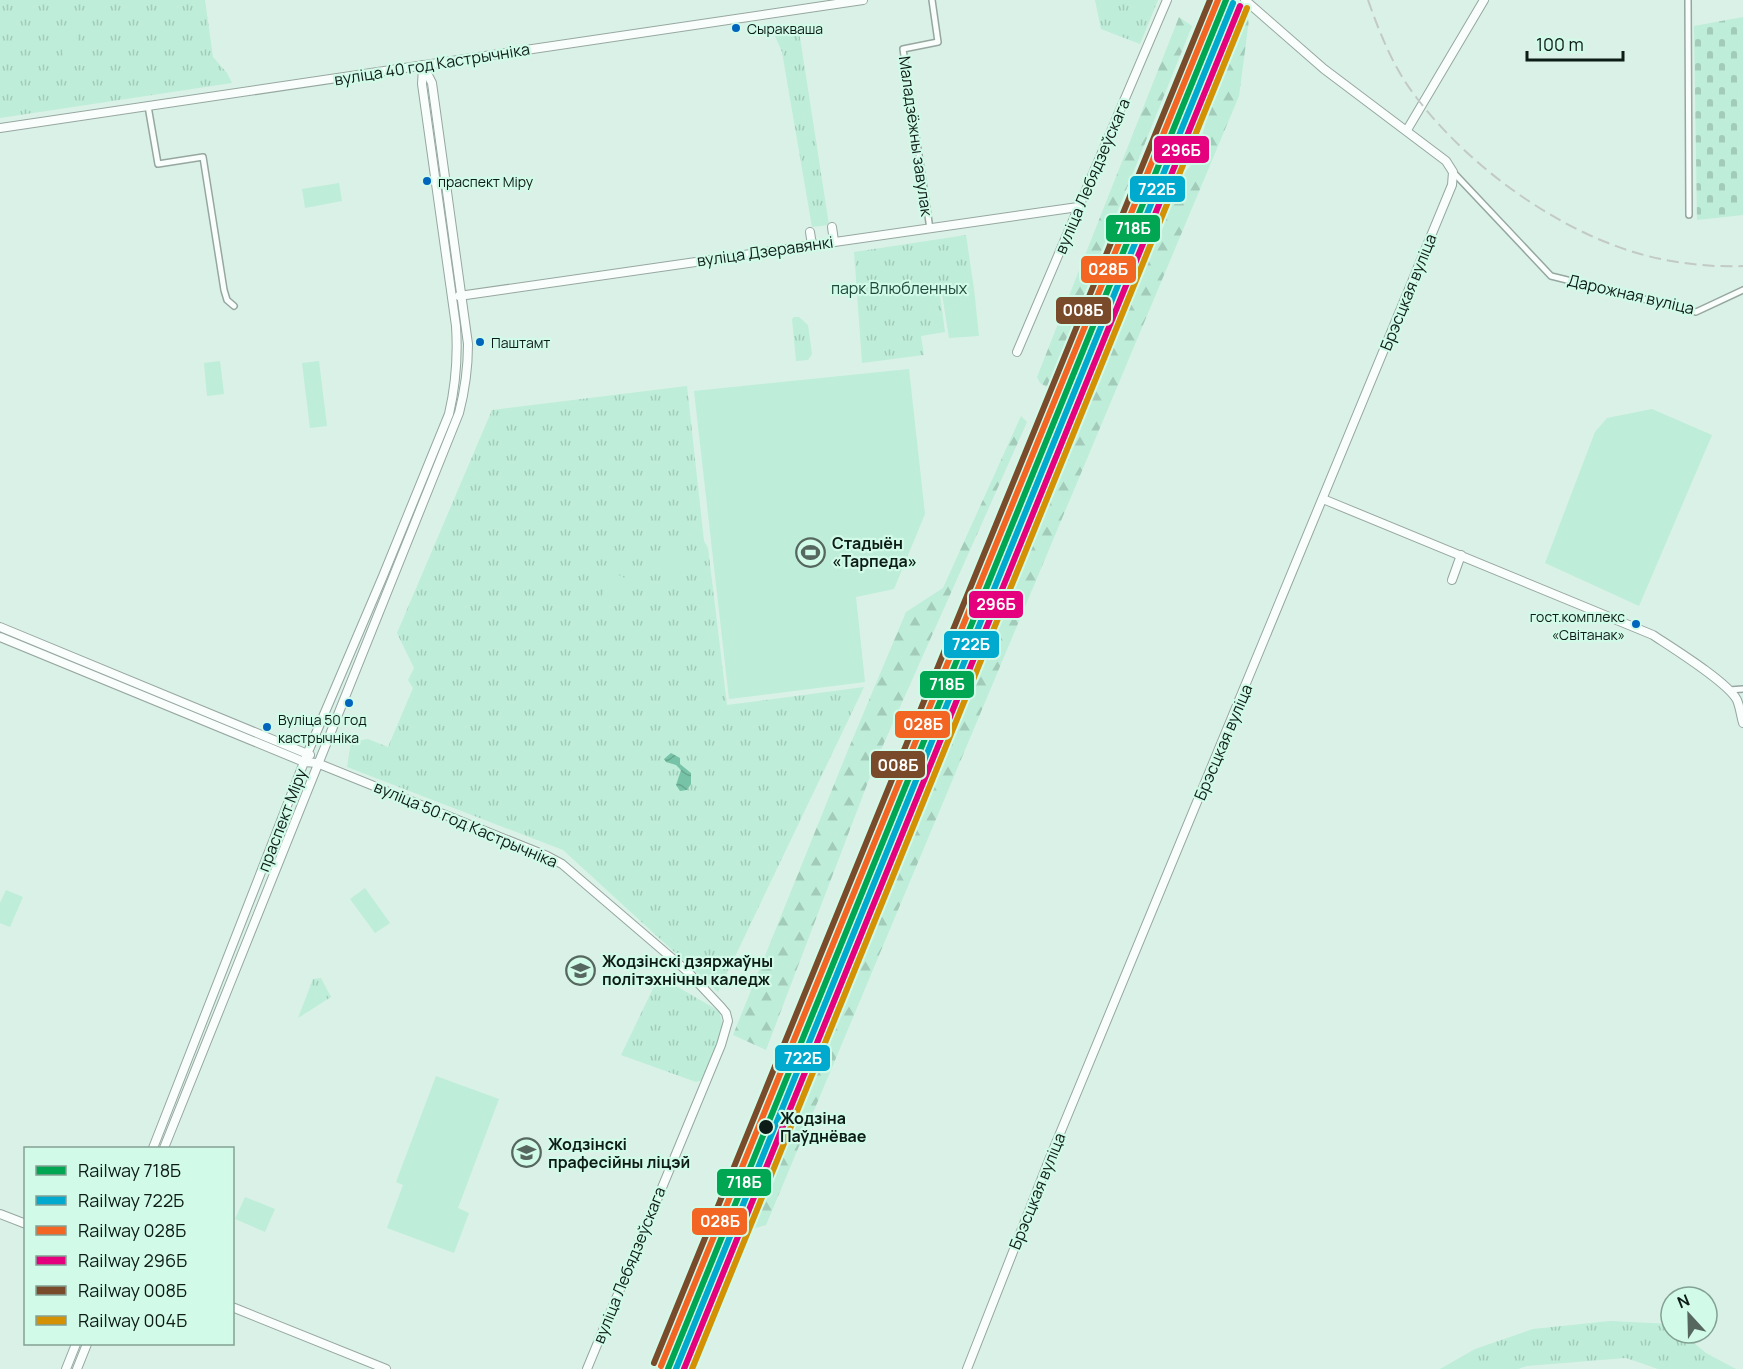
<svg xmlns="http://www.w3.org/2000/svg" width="1743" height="1369" font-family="Manrope,sans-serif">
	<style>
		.grass { fill: url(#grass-tufts) }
		.forest { fill: url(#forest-firs) }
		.cemetery { fill: url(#cemetery-stones) }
		.pitch { fill: #beedd9 }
		.water { fill: url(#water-waves) }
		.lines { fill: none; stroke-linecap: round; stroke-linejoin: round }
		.street-casing { stroke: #96a7a0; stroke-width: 8 }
		.secondary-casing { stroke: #96a7a0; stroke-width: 10 }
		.street { stroke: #f9fdfb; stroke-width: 5 }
		.secondary { stroke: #f9fdfb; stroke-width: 8 }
		.rail { stroke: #c2c9c6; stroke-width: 2; stroke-dasharray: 12 6; stroke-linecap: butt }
		.rail-1-casing { stroke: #d1fae8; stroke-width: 10 }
		.rail-2-casing { stroke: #d1fae8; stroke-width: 10 }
		.rail-3-casing { stroke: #d1fae8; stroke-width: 10 }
		.rail-4-casing { stroke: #d1fae8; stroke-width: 10 }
		.rail-5-casing { stroke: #d1fae8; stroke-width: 10 }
		.rail-6-casing { stroke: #d1fae8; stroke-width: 10 }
		.rail-1 { stroke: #00a651; stroke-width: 6 }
		.rail-2 { stroke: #00a9ce; stroke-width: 6 }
		.rail-3 { stroke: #f26522; stroke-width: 6 }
		.rail-4 { stroke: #e5007d; stroke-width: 6 }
		.rail-5 { stroke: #7a4b2a; stroke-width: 6 }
		.rail-6 { stroke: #d49103; stroke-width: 6 }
		.bus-dot { fill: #0065bd; stroke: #d1fae8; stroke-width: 2 }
		.stop-dot { fill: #0d1c16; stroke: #d1fae8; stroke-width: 2 }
		.labels { text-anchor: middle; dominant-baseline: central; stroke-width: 4.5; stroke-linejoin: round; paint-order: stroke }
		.bus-label { font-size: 14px; fill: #0d1c16; stroke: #d1fae8; text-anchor: start }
		.street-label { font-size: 16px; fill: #0d1c16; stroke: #d1fae8 }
		.park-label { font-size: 16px; fill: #204a3b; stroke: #d1fae8 }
		.poi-label { font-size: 16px; font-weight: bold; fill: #0d1c16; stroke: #d1fae8; text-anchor: start }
		.stop-label { font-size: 16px; font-weight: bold; fill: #0d1c16; stroke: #d1fae8; text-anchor: start }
		.line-badge { stroke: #d1fae8; stroke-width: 2 }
		.badge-label { font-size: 16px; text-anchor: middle; font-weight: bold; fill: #fff }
	</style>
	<defs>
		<pattern id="grass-tufts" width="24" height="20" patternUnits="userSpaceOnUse" patternTransform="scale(1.5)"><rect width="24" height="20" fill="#beedd9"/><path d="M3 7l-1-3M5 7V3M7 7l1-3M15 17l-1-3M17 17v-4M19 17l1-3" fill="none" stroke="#a2cbba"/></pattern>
		<pattern id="forest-firs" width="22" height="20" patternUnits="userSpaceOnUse" patternTransform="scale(1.5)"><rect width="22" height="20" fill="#beedd9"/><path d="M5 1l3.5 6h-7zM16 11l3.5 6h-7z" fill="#a2cbba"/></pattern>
		<pattern id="cemetery-stones" width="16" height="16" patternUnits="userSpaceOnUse" patternTransform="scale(1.5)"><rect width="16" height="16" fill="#beedd9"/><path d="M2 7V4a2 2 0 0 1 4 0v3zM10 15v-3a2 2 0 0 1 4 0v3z" fill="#a2cbba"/></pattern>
		<pattern id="water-waves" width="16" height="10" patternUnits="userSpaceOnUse" patternTransform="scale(1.5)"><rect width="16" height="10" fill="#77c3a7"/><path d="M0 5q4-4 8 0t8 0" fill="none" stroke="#66a78f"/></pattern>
	</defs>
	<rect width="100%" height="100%" fill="#daf1e7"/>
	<g class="grass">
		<polygon points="0,0 205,0 213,57 227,73 232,83 0,118"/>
		<polygon points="1095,0 1158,0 1140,44 1101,29"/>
		<polygon points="788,28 799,31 829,225 812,227 782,52 775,36"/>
		<polygon points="966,235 974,289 940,295 945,332 921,336 924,355 862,363 854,252"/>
		<polygon points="794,317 799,317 808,325 812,354 808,360 796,361 792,319"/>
		<polygon points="687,386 704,541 708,548 727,705 864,687 718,992 563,850 347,767 351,742 368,739 388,747 413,688 408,680 414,668 397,633 492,410"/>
		<polygon points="659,976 719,1011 724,1029 703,1080 696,1082 621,1055"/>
		<polygon points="321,978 331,997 298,1018 313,979"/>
		<polygon points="1610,1321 1671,1324 1671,1333 1682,1333 1706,1353 1736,1369 1658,1369 1626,1358 1527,1366 1518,1369 1440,1369 1475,1349 1533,1329"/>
	</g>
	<g class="forest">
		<polygon points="1237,13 1249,20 1239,96 766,1225 745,1231 756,1189 1166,196 1195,160"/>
		<polygon points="1179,17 1192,26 1047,387 1040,383 1037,377"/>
		<polygon points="1021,416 1027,422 876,761 766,1050 733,1035 848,750 906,612 943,588"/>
	</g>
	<polygon class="cemetery" points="1743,17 1743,215 1697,220 1694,26"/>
	<g class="pitch">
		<polygon points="74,28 84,64 67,68 57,33"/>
		<polygon points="339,183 342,201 305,208 302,189"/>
		<polygon points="974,289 979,336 949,338 942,294"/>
		<polygon points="220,361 224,394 207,396 204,363"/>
		<polygon points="319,361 327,426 310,428 302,363"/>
		<polygon points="909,369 925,514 894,589 856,597 865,682 729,699 694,391"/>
		<polygon points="1652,409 1712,435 1639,606 1545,563 1595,432 1607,418"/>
		<polygon points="664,549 686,558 678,580 656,571"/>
		<polygon points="612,572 625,578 610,616 596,611"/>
		<polygon points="365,888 390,923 375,933 350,899"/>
		<polygon points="6,890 23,897 10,927 0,923 0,903"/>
		<polygon points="436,1076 499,1099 458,1208 469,1213 454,1253 387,1228 403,1185 396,1182"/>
		<polygon points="245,1197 275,1209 265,1232 235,1219"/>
	</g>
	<polygon class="water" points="671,753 680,758 680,764 691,773 691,784 687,790 680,791 676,785 681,770 676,765 666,762 664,759"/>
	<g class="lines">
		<defs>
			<g id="street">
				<polyline points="1688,0 1689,215"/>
				<polyline points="148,106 158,164 203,157 224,290 227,300 234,306"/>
				<polyline points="1453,172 1551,276 1696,312 1743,290"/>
				<polyline points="930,229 903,49 938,42 932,0"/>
				<polyline points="1729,690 1743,689"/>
			</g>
			<g id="secondary">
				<polyline points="0,128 863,0"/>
				<polyline points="1407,130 1484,0"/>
				<polyline points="832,227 834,241"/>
				<polyline points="810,232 812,245"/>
				<polyline points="459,296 1078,207"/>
				<polyline points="1017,352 1167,0"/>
				<path d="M1323,499L1653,635C1671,647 1728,682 1737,700C1740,707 1741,716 1743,723"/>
				<polyline points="1452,580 1461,555"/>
				<polyline points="0,627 310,755"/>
				<polyline points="0,637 304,762 317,763 547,856 562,864 687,971 721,1007 726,1013 728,1021 721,1045 587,1369"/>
				<path d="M153,1148L308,752L383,576L449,414C456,384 458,357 456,326L422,84L423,67"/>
				<path d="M164,1148C262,903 362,659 459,413C465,390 468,368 468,344L432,83L423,65"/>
				<polyline points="0,1214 26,1224"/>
				<polyline points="232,1307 386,1369"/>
				<polyline points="66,1369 76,1344"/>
				<polyline points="77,1369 87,1344"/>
				<polyline points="967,1369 1049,1160 1452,185 1453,172 1446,161 1324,69 1245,0"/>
			</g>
		</defs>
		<use href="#street" class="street-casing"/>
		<use href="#secondary" class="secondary-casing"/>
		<use href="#street" class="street"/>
		<use href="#secondary" class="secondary"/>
		<path class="rail" d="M1368,0C1380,34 1394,69 1416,97C1473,172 1573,243 1666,260C1692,265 1717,267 1743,266"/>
		<defs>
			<polyline id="rail-1" points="668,1369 1226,0"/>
			<polyline id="rail-2" points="676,1369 1233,3"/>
			<polyline id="rail-3" points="661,1366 1218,0"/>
			<polyline id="rail-4" points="684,1369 1240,6"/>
			<polyline id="rail-5" points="654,1363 1210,0"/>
			<polyline id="rail-6" points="692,1369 1247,8"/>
		</defs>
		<use href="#rail-1" class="rail-1-casing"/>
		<use href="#rail-2" class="rail-2-casing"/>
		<use href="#rail-3" class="rail-3-casing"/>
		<use href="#rail-4" class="rail-4-casing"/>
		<use href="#rail-5" class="rail-5-casing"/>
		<use href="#rail-6" class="rail-6-casing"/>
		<use href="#rail-1" class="rail-1"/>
		<use href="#rail-2" class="rail-2"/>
		<use href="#rail-3" class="rail-3"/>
		<use href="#rail-4" class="rail-4"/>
		<use href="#rail-5" class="rail-5"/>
		<use href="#rail-6" class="rail-6"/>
	</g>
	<defs>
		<symbol id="stadium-ring" viewBox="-11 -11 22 22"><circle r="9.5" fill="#d1fae8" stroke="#55675f" stroke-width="1.5"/><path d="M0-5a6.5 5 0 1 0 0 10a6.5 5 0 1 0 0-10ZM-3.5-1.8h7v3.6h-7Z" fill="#55675f"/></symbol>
		<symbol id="university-ring" viewBox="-11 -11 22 22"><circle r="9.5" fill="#d1fae8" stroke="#55675f" stroke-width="1.5"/><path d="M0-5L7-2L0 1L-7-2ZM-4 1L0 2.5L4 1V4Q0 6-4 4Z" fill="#55675f"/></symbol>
	</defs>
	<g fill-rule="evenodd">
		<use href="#stadium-ring" x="794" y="536" width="33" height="33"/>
		<use href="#university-ring" x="564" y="954" width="33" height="33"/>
		<use href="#university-ring" x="510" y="1136" width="33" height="33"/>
	</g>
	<g class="bus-dot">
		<circle cx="736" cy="28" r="5"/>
		<circle cx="427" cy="181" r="5"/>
		<circle cx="480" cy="342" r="5"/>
		<circle cx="1636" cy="624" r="5"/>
		<circle cx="349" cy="703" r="5"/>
		<circle cx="267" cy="727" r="5"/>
	</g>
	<circle class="stop-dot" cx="766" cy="1127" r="8"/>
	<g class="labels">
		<g class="bus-label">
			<text x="747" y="28">Сыракваша</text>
			<text x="438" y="181">праспект Міру</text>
			<text x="491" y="342">Паштамт</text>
			<text x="1625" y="616" text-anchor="end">гост.комплекс<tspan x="1625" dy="18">«Світанак»</tspan></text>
			<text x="278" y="719">Вуліца 50 год<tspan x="278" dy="18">кастрычніка</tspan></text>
		</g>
		<g class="street-label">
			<text transform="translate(432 64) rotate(-9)">вуліца 40 год Кастрычніка</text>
			<text transform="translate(916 136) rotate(82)">Маладзёжны завулак</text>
			<text transform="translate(1092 176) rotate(-67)">вуліца Лебядзеўскага</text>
			<text transform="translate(765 251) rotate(-8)">вуліца Дзеравянкі</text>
			<text transform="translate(1408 292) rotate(-68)">Брэсцкая вуліца</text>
			<text transform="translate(1631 294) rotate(13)">Дарожная вуліца</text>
			<text transform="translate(1223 742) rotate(-67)">Брэсцкая вуліца</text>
			<text transform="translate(282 820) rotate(-69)">праспект Міру</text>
			<text transform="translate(466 824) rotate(23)">вуліца 50 год Кастрычніка</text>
			<text transform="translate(1037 1191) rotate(-68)">Брэсцкая вуліца</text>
			<text transform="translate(629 1265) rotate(-68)">вуліца Лебядзеўскага</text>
		</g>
		<g class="park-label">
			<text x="899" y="288">парк Влюбленных</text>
		</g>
		<g class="poi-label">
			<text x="832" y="543">Стадыён<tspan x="832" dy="18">«Тарпеда»</tspan></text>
			<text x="602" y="961">Жодзінскі дзяржаўны<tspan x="602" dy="18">політэхнічны каледж</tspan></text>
			<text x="548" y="1144">Жодзінскі<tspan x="548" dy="18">прафесійны ліцэй</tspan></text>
		</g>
		<g class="stop-label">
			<text x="780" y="1118">Жодзіна<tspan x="780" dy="18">Паўднёвае</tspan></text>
		</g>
	</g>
	<g class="line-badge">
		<rect x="1153" y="135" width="57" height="29" rx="6" fill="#e5007d"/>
		<rect x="1129" y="175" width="57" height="28" rx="6" fill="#00a9ce"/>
		<rect x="1105" y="214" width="56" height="29" rx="6" fill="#00a651"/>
		<rect x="1080" y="255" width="57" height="29" rx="6" fill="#f26522"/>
		<rect x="1055" y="296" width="57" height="29" rx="6" fill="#7a4b2a"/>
		<rect x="968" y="590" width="56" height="29" rx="6" fill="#e5007d"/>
		<rect x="943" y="630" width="57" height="29" rx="6" fill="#00a9ce"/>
		<rect x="919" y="670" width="56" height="29" rx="6" fill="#00a651"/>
		<rect x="894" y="710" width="57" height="29" rx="6" fill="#f26522"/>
		<rect x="870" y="750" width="56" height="29" rx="6" fill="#7a4b2a"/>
		<rect x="774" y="1044" width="57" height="28" rx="6" fill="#00a9ce"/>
		<rect x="716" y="1168" width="56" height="29" rx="6" fill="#00a651"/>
		<rect x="691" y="1207" width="57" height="29" rx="6" fill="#f26522"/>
	</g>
	<g class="badge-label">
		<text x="1181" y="156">296Б</text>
		<text x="1157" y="195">722Б</text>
		<text x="1133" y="234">718Б</text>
		<text x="1108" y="275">028Б</text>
		<text x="1083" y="316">008Б</text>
		<text x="996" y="610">296Б</text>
		<text x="971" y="650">722Б</text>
		<text x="947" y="690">718Б</text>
		<text x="923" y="730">028Б</text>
		<text x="898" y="771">008Б</text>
		<text x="803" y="1064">722Б</text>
		<text x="744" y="1188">718Б</text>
		<text x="720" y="1227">028Б</text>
	</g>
	<rect x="24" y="1147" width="210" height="198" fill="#d1fae8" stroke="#83a194" stroke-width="1.5"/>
	<rect x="36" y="1166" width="30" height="9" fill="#00a651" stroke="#83a194" stroke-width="1.5"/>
	<text x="78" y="1177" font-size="18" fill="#0d1c16">Railway 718Б</text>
	<rect x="36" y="1196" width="30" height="9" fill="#00a9ce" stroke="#83a194" stroke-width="1.5"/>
	<text x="78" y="1207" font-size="18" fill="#0d1c16">Railway 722Б</text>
	<rect x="36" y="1226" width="30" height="9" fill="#f26522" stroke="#83a194" stroke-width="1.5"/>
	<text x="78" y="1237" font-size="18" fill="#0d1c16">Railway 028Б</text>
	<rect x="36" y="1256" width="30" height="9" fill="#e5007d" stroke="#83a194" stroke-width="1.5"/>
	<text x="78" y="1267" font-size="18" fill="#0d1c16">Railway 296Б</text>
	<rect x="36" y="1286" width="30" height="9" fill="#7a4b2a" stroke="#83a194" stroke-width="1.5"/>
	<text x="78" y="1297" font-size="18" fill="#0d1c16">Railway 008Б</text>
	<rect x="36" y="1316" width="30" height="9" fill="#d49103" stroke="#83a194" stroke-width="1.5"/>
	<text x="78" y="1327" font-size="18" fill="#0d1c16">Railway 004Б</text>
	<g transform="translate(1689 1315) rotate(338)"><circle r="28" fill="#d1fae8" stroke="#83a194" stroke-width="1.5"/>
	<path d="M0-4.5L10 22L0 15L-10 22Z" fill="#55675f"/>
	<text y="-9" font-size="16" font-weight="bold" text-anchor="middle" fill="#0d1c16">N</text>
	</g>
	<path d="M1527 51v9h96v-9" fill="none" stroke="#0d1c16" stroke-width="3"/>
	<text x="1536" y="51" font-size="18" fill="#0d1c16" stroke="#d1fae8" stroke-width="4.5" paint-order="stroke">100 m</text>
</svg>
